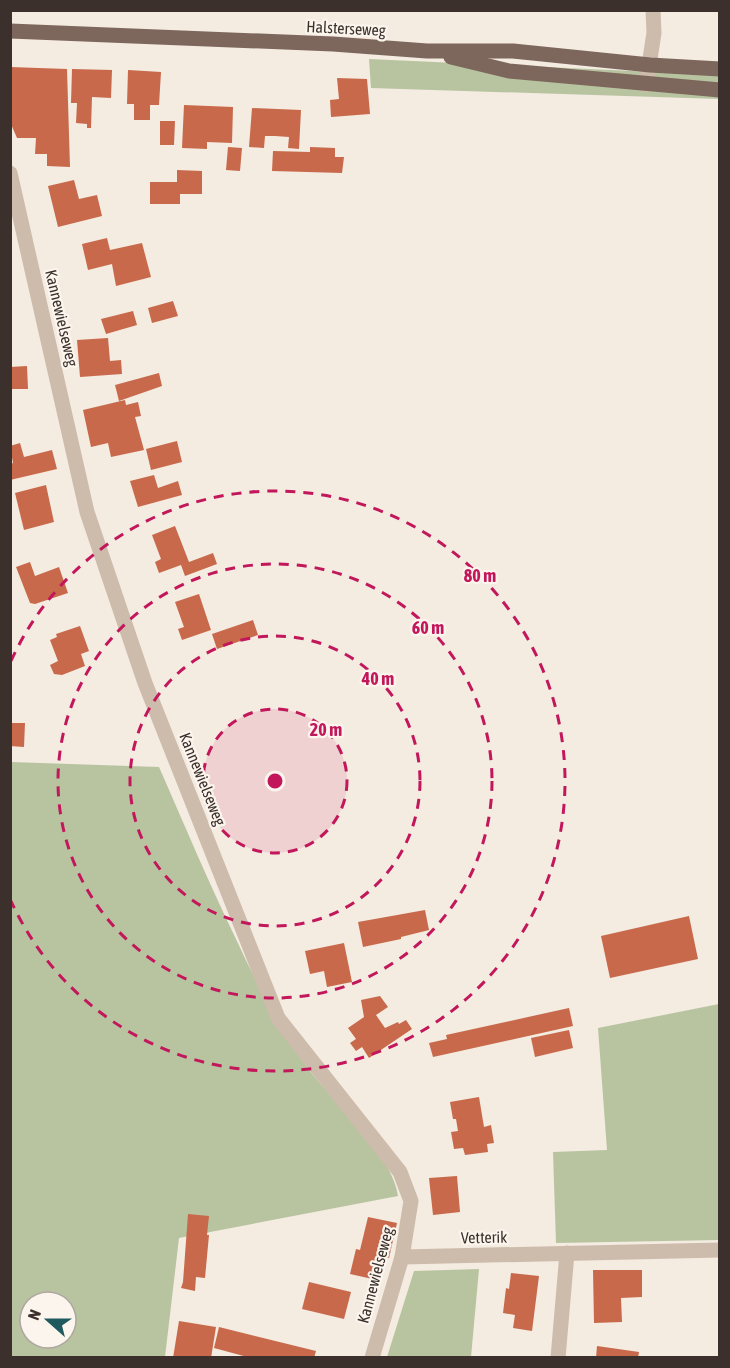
<svg xmlns="http://www.w3.org/2000/svg" width="730" height="1368" font-family="'Asap Condensed',sans-serif">
	<style>
		.green { fill: #b8c4a0; fill-rule: evenodd }
		.building { fill: #c8694b }
		.lines { fill: none; stroke-linecap: round; stroke-linejoin: round }
		.minor { stroke: #cdbbac; stroke-width: 15 }
		.major { stroke: #7d675c; stroke-width: 15 }
		.ring { fill: none; stroke: #c2185b; stroke-width: 3; stroke-dasharray: 10 8 }
		.labels { text-anchor: middle; dominant-baseline: central; stroke-width: 4.5; stroke-linejoin: round; paint-order: stroke }
		.street-label { font-size: 16px; fill: #3b302b; stroke: #fbf5ee }
		.centre { fill: #c2185b; stroke: #fbf5ee; stroke-width: 3 }
		.ring-label { font-size: 18px; text-anchor: middle; font-weight: bold; fill: #c2185b; stroke: #fbf5ee; stroke-width: 4.5; stroke-linejoin: round; paint-order: stroke }
	</style>
	<rect width="100%" height="100%" fill="#f4ebe1"/>
	<g class="green">
		<polygon points="369,59 719,75 719,99 371,88"/>
		<path d="M11,762L159,767C184,824 208,881 235,937C259,988 283,1039 319,1082C344,1112 393,1158 398,1196L179,1238L165,1357L11,1358ZM30,1302H66V1338H30Z"/>
		<polygon points="719,1004 719,1240 556,1243 553,1152 607,1150 598,1028"/>
		<polygon points="479,1269 471,1357 387,1357 414,1271"/>
	</g>
	<g class="building">
		<polygon points="10,67 67,69 70,167 47,166 47,154 35,154 36,138 17,138 10,122"/>
		<polygon points="72,69 112,70 111,98 92,97 91,128 87,128 87,124 76,123 77,103 71,103"/>
		<polygon points="128,70 161,72 159,105 150,105 150,120 134,120 134,104 127,104"/>
		<polygon points="337,78 367,79 370,114 331,117 330,100 339,99"/>
		<polygon points="184,105 233,107 232,143 207,142 207,149 182,148"/>
		<polygon points="252,108 301,110 299,149 288,148 289,137 275,136 265,136 264,148 249,147"/>
		<polygon points="160,121 175,121 174,145 160,145"/>
		<polygon points="228,147 242,148 240,171 226,170"/>
		<polygon points="310,147 335,148 335,157 344,157 342,173 272,171 273,151 310,152"/>
		<polygon points="177,170 202,171 202,194 180,194 180,204 150,204 150,182 177,182"/>
		<polygon points="74,180 79,199 97,195 102,216 58,227 48,186"/>
		<polygon points="107,238 110,250 142,243 151,277 116,286 112,264 88,270 82,244"/>
		<polygon points="173,301 178,316 152,323 148,308"/>
		<polygon points="133,311 137,325 106,334 101,319"/>
		<polygon points="108,338 110,361 121,360 122,374 80,377 77,340"/>
		<polygon points="27,366 28,389 10,389 10,367"/>
		<polygon points="159,373 162,386 119,401 115,385"/>
		<polygon points="125,400 126,405 138,402 141,416 135,417 144,450 111,457 108,443 91,447 83,410"/>
		<polygon points="177,441 182,462 151,470 146,449"/>
		<polygon points="20,443 24,457 52,450 57,469 10,480 10,464 13,463 10,446"/>
		<polygon points="154,475 158,488 178,481 182,495 138,507 130,481"/>
		<polygon points="46,485 54,522 24,530 15,493"/>
		<polygon points="175,526 189,562 213,553 217,564 185,576 181,565 159,573 155,562 161,559 152,535"/>
		<polygon points="30,562 35,576 59,567 68,593 35,604 30,603 16,567"/>
		<polygon points="199,594 211,630 182,640 178,629 184,627 175,602"/>
		<polygon points="253,620 258,635 217,649 212,634"/>
		<polygon points="80,626 89,651 81,654 85,666 62,675 54,674 50,665 58,661 50,640 57,637 56,634"/>
		<polygon points="10,723 25,723 24,747 10,746"/>
		<polygon points="425,910 429,930 401,937 401,939 363,947 358,922"/>
		<polygon points="689,916 698,959 610,978 601,936"/>
		<polygon points="344,943 352,982 327,987 324,971 310,974 305,951"/>
		<polygon points="380,996 388,1007 376,1015 385,1028 398,1022 399,1024 406,1020 412,1029 369,1058 362,1047 356,1051 350,1043 356,1039 348,1028 364,1017 361,1000"/>
		<polygon points="569,1008 573,1026 433,1057 429,1043 447,1039 446,1035"/>
		<polygon points="569,1030 573,1048 535,1057 531,1038"/>
		<polygon points="479,1097 484,1127 491,1125 494,1143 487,1144 488,1152 465,1155 463,1148 454,1149 451,1132 458,1131 456,1119 453,1119 450,1102"/>
		<polygon points="457,1176 460,1212 433,1215 429,1178"/>
		<polygon points="188,1214 209,1216 207,1235 209,1235 205,1278 196,1277 195,1291 181,1288 183,1282"/>
		<polygon points="368,1217 397,1223 389,1258 382,1256 377,1280 350,1274 356,1249 360,1250"/>
		<polygon points="593,1270 642,1270 642,1297 621,1298 622,1322 594,1323"/>
		<polygon points="511,1273 539,1276 532,1331 513,1328 515,1315 503,1313 506,1288 509,1289"/>
		<polygon points="309,1282 351,1292 344,1319 302,1309"/>
		<polygon points="179,1321 216,1327 211,1358 173,1358"/>
		<polygon points="219,1327 316,1351 314,1358 251,1358 214,1348"/>
		<polygon points="597,1346 639,1352 638,1358 596,1358"/>
	</g>
	<g class="lines">
		<g class="minor">
			<polyline points="646,85 654,33 653,10"/>
			<polyline points="10,173 87,512 145,683 278,1018 400,1172 411,1201 402,1257 372,1358"/>
			<polyline points="402,1257 720,1250"/>
			<polyline points="558,1358 567,1253"/>
		</g>
		<g class="major">
			<polyline points="10,31 333,44 427,51 513,51 650,65 720,69"/>
			<polyline points="451,57 509,71 720,90"/>
		</g>
	</g>
	<circle cx="275" cy="781" r="72" fill="#c2185b" fill-opacity=".12"/>
	<g class="ring">
		<circle cx="275" cy="781" r="72"/>
		<circle cx="275" cy="781" r="145"/>
		<circle cx="275" cy="781" r="217"/>
		<path d="M11 661A290 290 0 1 1 11 901"/>
	</g>
	<g class="labels">
		<g class="street-label">
			<text transform="translate(346 28) rotate(3)">Halsterseweg</text>
			<text transform="translate(62 318) rotate(77)">Kannewielseweg</text>
			<text transform="translate(203 779) rotate(68)">Kannewielseweg</text>
			<text transform="translate(484 1237) rotate(-1)">Vetterik</text>
			<text transform="translate(375 1275) rotate(-75)">Kannewielseweg</text>
		</g>
	</g>
	<circle cx="275" cy="781" r="9" class="centre"/>
	<g class="ring-label">
		<text x="480" y="582">80 m</text>
		<text x="428" y="634">60 m</text>
		<text x="378" y="685">40 m</text>
		<text x="326" y="736">20 m</text>
	</g>
	<rect width="730" height="1368" fill="none" stroke="#3b302b" stroke-width="24"/>
	<g transform="translate(48 1320) rotate(291)"><circle r="28" fill="#fbf5ee" stroke="#aea6a0" stroke-width="1.5"/>
	<path d="M0-4.5L10 22L0 15L-10 22Z" fill="#1f5a5e"/>
	<text y="-9" font-size="16" font-weight="bold" text-anchor="middle" fill="#3b302b">N</text>
	</g>
</svg>
